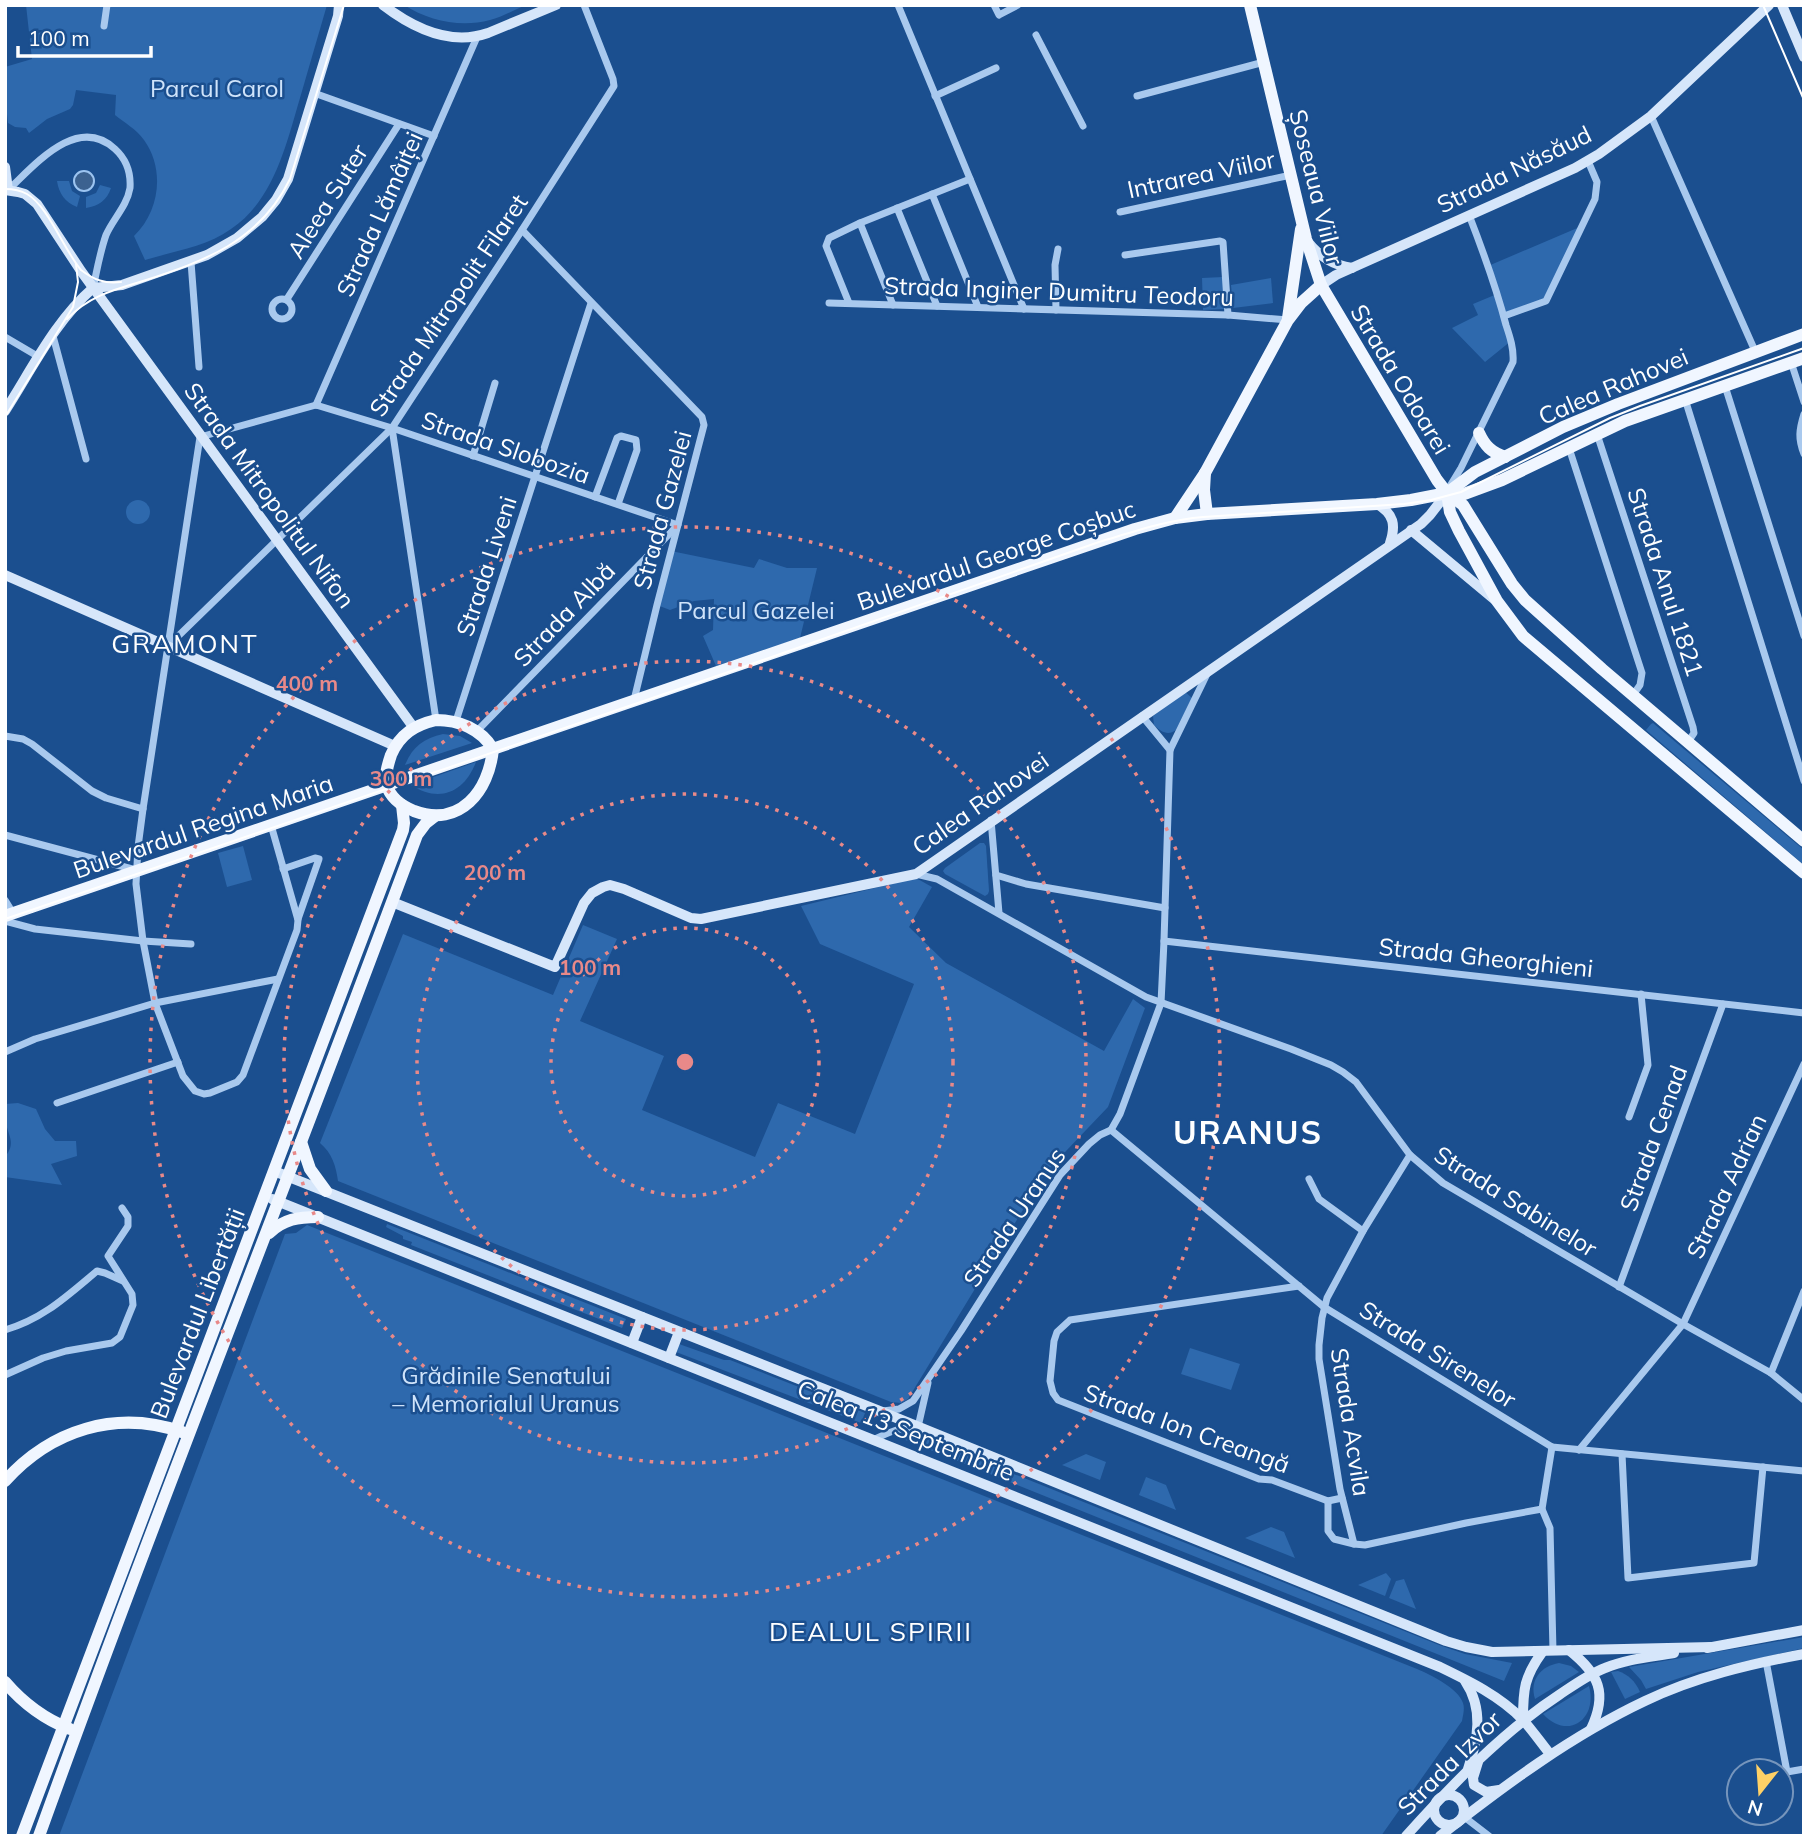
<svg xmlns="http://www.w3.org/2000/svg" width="1809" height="1841" font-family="Mulish,sans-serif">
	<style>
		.green { fill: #2e69ad }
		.water { fill: #3c6290; stroke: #9cc4f0; stroke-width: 2 }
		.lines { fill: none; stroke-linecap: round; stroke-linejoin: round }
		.street { stroke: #a9c9ee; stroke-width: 7 }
		.secondary { stroke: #d6e6fa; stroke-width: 10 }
		.primary { stroke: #f0f6ff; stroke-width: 12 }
		.tram { stroke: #fff; stroke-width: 2 }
		.ring { fill: none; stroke: #e88989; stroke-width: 3.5; stroke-dasharray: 3.5 7 }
		.labels { text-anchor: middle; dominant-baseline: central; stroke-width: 5; stroke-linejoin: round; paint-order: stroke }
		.park-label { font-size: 24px; fill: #cfe3fa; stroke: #1b4f8f }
		.street-label { font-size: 24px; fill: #fff; stroke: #1b4f8f }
		.neighbourhood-label { font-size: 26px; letter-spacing: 2px; fill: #fff; stroke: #1b4f8f }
		.district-label { font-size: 32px; font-weight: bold; letter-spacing: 2px; fill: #fff; stroke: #1b4f8f }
		.centre { fill: #e88989; stroke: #1b4f8f; stroke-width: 3.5 }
		.ring-label { font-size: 21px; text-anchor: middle; font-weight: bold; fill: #e88989; stroke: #1b4f8f; stroke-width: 5; stroke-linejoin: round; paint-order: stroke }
	</style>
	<rect width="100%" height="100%" fill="#1b4f8f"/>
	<g class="green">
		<path d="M26,5H327C318,36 309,67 300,98C286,145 274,200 231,229C206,247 174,251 145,260L134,236C160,211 165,169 144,140C136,129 125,123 115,115L116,95L76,90L73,105L70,109L47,119L29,133L26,128L15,127L8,123L5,96V67L32,59Z"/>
		<path d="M404,5H526C514,10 502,17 490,20C461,28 429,21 404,5Z"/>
		<path d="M57,181H69L72,191L80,196L77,207C65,202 59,194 57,181Z"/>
		<path d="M100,185L111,188C107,200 99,206 86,208V197L96,193Z"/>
		<polygon points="1582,226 1546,301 1504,316 1511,341 1485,362 1452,328 1478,315 1473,304 1497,294 1488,266"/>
		<polygon points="1223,277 1225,309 1203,310 1202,278"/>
		<polygon points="1271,278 1273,303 1233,308 1231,285"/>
		<circle cx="138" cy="512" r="12"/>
		<polygon points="671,551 754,568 759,559 787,568 817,568 800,638 716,666 703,636 713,630 714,599 694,601 670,610 657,605"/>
		<path d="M1184,691L1192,698L1176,730C1168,736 1161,732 1154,725L1153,716Z"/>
		<polygon points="1653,723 1804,850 1804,865 1646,730 1651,724"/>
		<path d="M443,734L460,736L472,743L405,765C412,747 424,738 443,734Z"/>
		<path d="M476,762C464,793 439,803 411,785Z"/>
		<polygon points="980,843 984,843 986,846 989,891 988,894 985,896 945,874 943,871 945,868"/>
		<polygon points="243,846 252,880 227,887 218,853"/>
		<path d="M916,878L932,887L909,927L946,963L1104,1051L1133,999L1145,1008L1108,1107L1046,1172L908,1399L901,1403L891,1402L338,1181C336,1166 332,1153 320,1143L403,934L553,995L583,925L617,939L580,1021L664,1056L642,1110L755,1157L778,1103L855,1134L914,984L820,944L801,906Z"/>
		<path d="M18,1103L36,1109L45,1129L55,1141H76L77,1156L51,1164L62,1185L5,1177V1157C16,1143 9,1138 6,1123C5,1117 5,1110 5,1104Z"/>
		<polygon points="387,1224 626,1319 622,1328 411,1245 412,1242 403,1239 403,1236 386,1227"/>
		<path d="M307,1225L1417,1669C1431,1675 1458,1688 1463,1703C1465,1709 1463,1715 1462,1721L1381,1836H59L285,1234L296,1233Z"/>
		<polygon points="679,1344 724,1360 730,1360 865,1413 861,1423 676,1352"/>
		<polygon points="1190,1348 1240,1364 1231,1390 1181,1374"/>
		<polygon points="902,1431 907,1431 1439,1645 1465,1654 1512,1663 1504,1681 903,1439 900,1434"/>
		<polygon points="1086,1454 1106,1462 1100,1480 1062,1465"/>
		<polygon points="1146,1477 1166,1485 1176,1510 1139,1495"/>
		<polygon points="1271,1527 1284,1532 1295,1558 1245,1538"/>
		<polygon points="1386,1573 1391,1579 1385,1596 1358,1585"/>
		<polygon points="1404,1579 1416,1609 1389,1598 1396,1581"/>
		<polygon points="1804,1637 1804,1648 1698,1672 1646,1689 1641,1680 1629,1667"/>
		<path d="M1559,1663L1571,1666L1579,1672L1535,1699C1529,1680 1541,1666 1559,1663Z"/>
		<path d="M1618,1671C1629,1675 1635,1681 1640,1692L1625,1699L1611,1672Z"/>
		<path d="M1589,1686C1598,1719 1568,1741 1543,1714Z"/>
	</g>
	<circle class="water" cx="84" cy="181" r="10"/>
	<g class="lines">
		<g class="street">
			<polyline points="898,5 1024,309"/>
			<polyline points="994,5 999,15 1018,5"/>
			<polyline points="104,26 107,5"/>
			<polyline points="1036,35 1083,126"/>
			<polyline points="314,93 434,136"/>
			<polyline points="935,96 996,68"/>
			<polyline points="1137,96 1264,62"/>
			<polyline points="1651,116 1755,351"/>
			<path d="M8,190C35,165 77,114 115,149C126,159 131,173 130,188C127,206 113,219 106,235C100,252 97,270 93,288"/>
			<polyline points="932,194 978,307"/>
			<polyline points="897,208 937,306"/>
			<polyline points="1120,212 1291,175"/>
			<polyline points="860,223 893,305"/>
			<polyline points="522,230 702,417 704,425 657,605 634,700"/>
			<polyline points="1125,255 1220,241 1223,242 1228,315"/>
			<polyline points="191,262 199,367"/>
			<circle cx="282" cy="309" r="10"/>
			<polyline points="287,299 399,124"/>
			<polyline points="829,303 1228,315 1288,320"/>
			<polyline points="849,303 826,246 829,238 860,223 970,179"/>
			<polyline points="1056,310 1055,265 1058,249"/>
			<polyline points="1504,316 1546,301 1595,199 1597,182 1588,161"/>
			<polyline points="53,336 86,459"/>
			<polyline points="5,337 39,357"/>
			<polyline points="1791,362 1804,402"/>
			<polyline points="1725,386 1804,636"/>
			<polyline points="1685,399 1804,781"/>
			<polyline points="316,405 477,37"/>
			<path d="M1804,414C1799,430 1798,439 1804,454"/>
			<polyline points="392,428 436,720"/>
			<polyline points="1597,434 1693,727 1694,733 1688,742"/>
			<polyline points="1569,448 1642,673 1640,685 1633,695"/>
			<polyline points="473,456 495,383"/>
			<path d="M1450,486L1461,468L1513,362C1514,349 1510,337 1506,325C1496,287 1483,251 1469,215"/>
			<polyline points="595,497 617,438 621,436 636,440 637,450 618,504"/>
			<polyline points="168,646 392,428 522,230 614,86 613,79 584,5"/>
			<polyline points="1142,716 1170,750"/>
			<polyline points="456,721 591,303"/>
			<polyline points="5,736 23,739 32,744 92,791 106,798 143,809"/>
			<polyline points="991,820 999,913"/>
			<polyline points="271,825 298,920 297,930 243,1075 237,1082 210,1093 204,1094 195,1091 183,1076 155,1003 143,941 136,884 138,847 143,809 200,437 316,405 392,428 678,525 477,731"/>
			<polyline points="5,835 136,870"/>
			<polyline points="283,869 315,858 319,859 298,919"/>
			<polyline points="916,874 937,879 1146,997 1291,1049 1331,1065 1343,1072 1356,1082 1410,1155 1443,1183 1683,1324 1771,1373 1804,1400"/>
			<polyline points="996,875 1026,884 1165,908"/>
			<polyline points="5,900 13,913"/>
			<polyline points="5,921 35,929 143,941 191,944"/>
			<polyline points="1164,941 1804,1013"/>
			<polyline points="5,1052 35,1039 155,1003 278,979"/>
			<polyline points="57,1103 178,1062"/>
			<polyline points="1629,1117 1648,1065 1641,994"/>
			<polyline points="1111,1130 1324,1307 1552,1447 1804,1471"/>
			<polyline points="1309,1179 1319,1199 1363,1231"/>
			<polyline points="1299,1286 1070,1320 1057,1332 1054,1341 1050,1381 1053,1393 1058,1400 1259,1479 1272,1480 1328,1501 1342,1498"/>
			<polyline points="1619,1287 1723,1004"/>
			<path d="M5,1330C43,1319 67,1296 97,1271L105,1273L123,1281"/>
			<polyline points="1771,1373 1804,1291"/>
			<polyline points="5,1375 43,1358 66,1351 112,1343 120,1337 133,1305 132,1294 108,1256 128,1226 128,1217 122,1208"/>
			<polyline points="883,1411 899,1409 913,1401 961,1331 1060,1175 1089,1144 1100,1135 1111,1130 1120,1114 1161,1003 1164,941 1170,750 1207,674"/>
			<path d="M873,1440C889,1432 901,1427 918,1427L928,1383"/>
			<polyline points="1552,1447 1542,1509 1550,1528 1553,1651"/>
			<polyline points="1579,1450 1683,1324 1804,1064"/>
			<polyline points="1622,1454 1628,1578 1754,1563 1763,1467"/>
			<polyline points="1328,1501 1328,1531 1334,1539 1354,1544 1365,1545 1466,1523 1542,1509"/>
			<polyline points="1354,1544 1340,1489 1319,1359 1319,1345 1322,1318 1327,1298 1363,1231 1410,1155"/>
			<polyline points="1766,1661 1787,1772 1804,1769"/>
			<polyline points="1463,1816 1489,1836"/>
		</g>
		<g class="secondary">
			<path d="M383,5C413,28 451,46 488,33L556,5"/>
			<polyline points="1782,5 1804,57"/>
			<polyline points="5,167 8,190"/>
			<polyline points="5,190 18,192 25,194 37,204 81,271 414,728"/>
			<path d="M1308,242C1320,257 1333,265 1352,268"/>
			<polyline points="1321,285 1336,275 1575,168 1599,154 1651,116 1769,5"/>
			<polyline points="93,288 122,285 207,255 237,238 262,217 276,200 288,179 338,16 339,5"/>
			<path d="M5,411C32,369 55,321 93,288"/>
			<path d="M1377,504C1394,514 1396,525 1390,543"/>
			<polyline points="1411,530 1495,600"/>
			<polyline points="5,575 395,746"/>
			<polyline points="392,902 555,967 584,903 592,893 603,887 610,885 624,889 691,918 701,919 916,874 1421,524 1430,515 1447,493"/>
			<polyline points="274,1171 877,1410 1446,1641 1466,1647 1492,1652 1712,1647"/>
			<path d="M272,1199L1440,1667C1469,1681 1500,1696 1523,1720C1533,1731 1541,1743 1550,1754"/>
			<polyline points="632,1343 642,1317"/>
			<polyline points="669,1358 679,1332"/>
			<polyline points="1707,1648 1804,1630"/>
			<path d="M1569,1650C1599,1674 1608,1693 1591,1729"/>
			<path d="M1465,1681C1484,1709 1478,1739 1468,1769"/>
			<path d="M1523,1720C1523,1689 1524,1677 1543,1651"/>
			<polyline points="1478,1762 1473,1778 1474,1785 1486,1792 1499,1790"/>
			<circle cx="1449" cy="1810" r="15"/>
			<path d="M1406,1836C1453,1784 1501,1733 1559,1695C1574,1685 1589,1674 1605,1668C1627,1659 1651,1657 1674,1653"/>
			<path d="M1440,1836C1505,1785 1571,1736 1645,1701C1695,1677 1750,1664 1804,1654"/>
		</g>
		<g class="primary">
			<polyline points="1250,5 1306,239 1321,285 1437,480 1447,493 1463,505 1512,584 1525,600 1602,669 1804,841"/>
			<polyline points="1288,318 1301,229"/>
			<path d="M1479,433C1485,446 1491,452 1505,457"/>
			<polyline points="1205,473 1204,490 1207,514"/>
			<polyline points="1447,493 1450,512 1459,531 1497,601 1523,636 1804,873"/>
			<polyline points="1447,493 1475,472 1563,427 1618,404 1804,334"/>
			<polyline points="1175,518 1205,473 1288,320 1301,303 1321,285"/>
			<path d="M436,720C459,720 481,729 493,749C489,791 460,828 414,811C402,806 391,799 387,786C384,776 388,764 391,755C400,734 415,725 436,720Z"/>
			<polyline points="5,916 1135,529 1175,518 1207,514 1377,504 1411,500 1447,493 1464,494 1502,480 1625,421 1804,358"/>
			<polyline points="301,1142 310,1169 326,1191"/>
			<path d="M269,1233C284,1219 298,1217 318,1217"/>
			<path d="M5,1481C51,1430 116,1409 182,1432"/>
			<path d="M5,1682C23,1703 44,1719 70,1729"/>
			<polyline points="22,1836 403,830 404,823 402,805"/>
			<path d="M39,1836C160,1500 293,1170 417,835L426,823L435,816"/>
		</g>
		<g class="tram">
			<polyline points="1763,5 1804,100"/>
			<path d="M5,189C13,189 20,190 27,194C48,206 64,250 81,270C94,280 105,284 121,282"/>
			<path d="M67,319C89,296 113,290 143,281C205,261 260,241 290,179L344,5"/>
			<polyline points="5,417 73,307 78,282 76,264"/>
			<path d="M5,919L743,667L1099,542C1133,532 1167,520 1203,517L1404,504L1431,500L1461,492L1610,418L1640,406L1804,348"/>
		</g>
	</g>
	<g class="ring">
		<circle cx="685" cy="1062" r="134"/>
		<circle cx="685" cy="1062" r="268"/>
		<circle cx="685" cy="1062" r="401"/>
		<circle cx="685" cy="1062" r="535"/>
	</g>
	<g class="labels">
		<g class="park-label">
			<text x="217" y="88">Parcul Carol</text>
			<text x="756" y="610">Parcul Gazelei</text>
			<text x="506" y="1375">Grădinile Senatului<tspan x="506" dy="28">– Memorialul Uranus</tspan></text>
		</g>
		<g class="street-label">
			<text transform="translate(1514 169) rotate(-26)">Strada Năsăud</text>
			<text transform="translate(1201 174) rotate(-12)">Intrarea Viilor</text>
			<text transform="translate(1317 187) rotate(76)">Șoseaua Viilor</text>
			<text transform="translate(327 201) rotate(-58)">Aleea Suter</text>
			<text transform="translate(379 214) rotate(-66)">Strada Lămâiței</text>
			<text transform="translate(1059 291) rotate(2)">Strada Inginer Dumitru Teodoru</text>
			<text transform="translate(448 305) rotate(-56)">Strada Mitropolit Filaret</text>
			<text transform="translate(1401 379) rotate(59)">Strada Odoarei</text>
			<text transform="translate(1613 386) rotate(-23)">Calea Rahovei</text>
			<text transform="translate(506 447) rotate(19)">Strada Slobozia</text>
			<text transform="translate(270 495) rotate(54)">Strada Mitropolitul Nifon</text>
			<text transform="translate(662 510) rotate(-75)">Strada Gazelei</text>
			<text transform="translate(996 555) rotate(-19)">Bulevardul George Coșbuc</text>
			<text transform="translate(486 566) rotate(-72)">Strada Liveni</text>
			<text transform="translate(1666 582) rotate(72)">Strada Anul 1821</text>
			<text transform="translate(564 614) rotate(-46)">Strada Albă</text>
			<text transform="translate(980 803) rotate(-35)">Calea Rahovei</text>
			<text transform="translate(203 826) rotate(-19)">Bulevardul Regina Maria</text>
			<text transform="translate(1486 957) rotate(6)">Strada Gheorghieni</text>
			<text transform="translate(1653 1138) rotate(-70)">Strada Cenad</text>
			<text transform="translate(1726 1186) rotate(-65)">Strada Adrian</text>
			<text transform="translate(1516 1201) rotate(32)">Strada Sabinelor</text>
			<text transform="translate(1014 1217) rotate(-56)">Strada Uranus</text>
			<text transform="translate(197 1313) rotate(-69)">Bulevardul Libertății</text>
			<text transform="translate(1438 1354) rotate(32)">Strada Sirenelor</text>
			<text transform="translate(1351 1422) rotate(81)">Strada Acvila</text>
			<text transform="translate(1187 1428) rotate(20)">Strada Ion Creangă</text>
			<text transform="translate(906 1430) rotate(22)">Calea 13 Septembrie</text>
			<text transform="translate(1449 1763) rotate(-45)">Strada Izvor</text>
		</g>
		<g class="neighbourhood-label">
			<text x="185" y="643">GRAMONT</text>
			<text x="871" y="1631">DEALUL SPIRII</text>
		</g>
		<g class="district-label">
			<text x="1248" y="1132">URANUS</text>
		</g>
	</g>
	<circle cx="685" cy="1062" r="10" class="centre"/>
	<g class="ring-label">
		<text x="307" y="691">400 m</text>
		<text x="401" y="786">300 m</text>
		<text x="495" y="880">200 m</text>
		<text x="590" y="975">100 m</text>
	</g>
	<rect width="1809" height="1841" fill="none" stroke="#ffffff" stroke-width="14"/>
	<g transform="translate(1760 1792) rotate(197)"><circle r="33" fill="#1b4f8f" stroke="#7695bc" stroke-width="2"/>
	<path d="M0-5L12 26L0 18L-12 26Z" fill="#ffd166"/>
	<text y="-10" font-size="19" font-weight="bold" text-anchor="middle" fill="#ffffff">N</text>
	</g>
	<path d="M18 46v10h133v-10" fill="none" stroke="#ffffff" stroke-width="3.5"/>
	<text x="28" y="46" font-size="21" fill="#ffffff" stroke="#1b4f8f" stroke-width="5" paint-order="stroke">100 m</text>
</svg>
